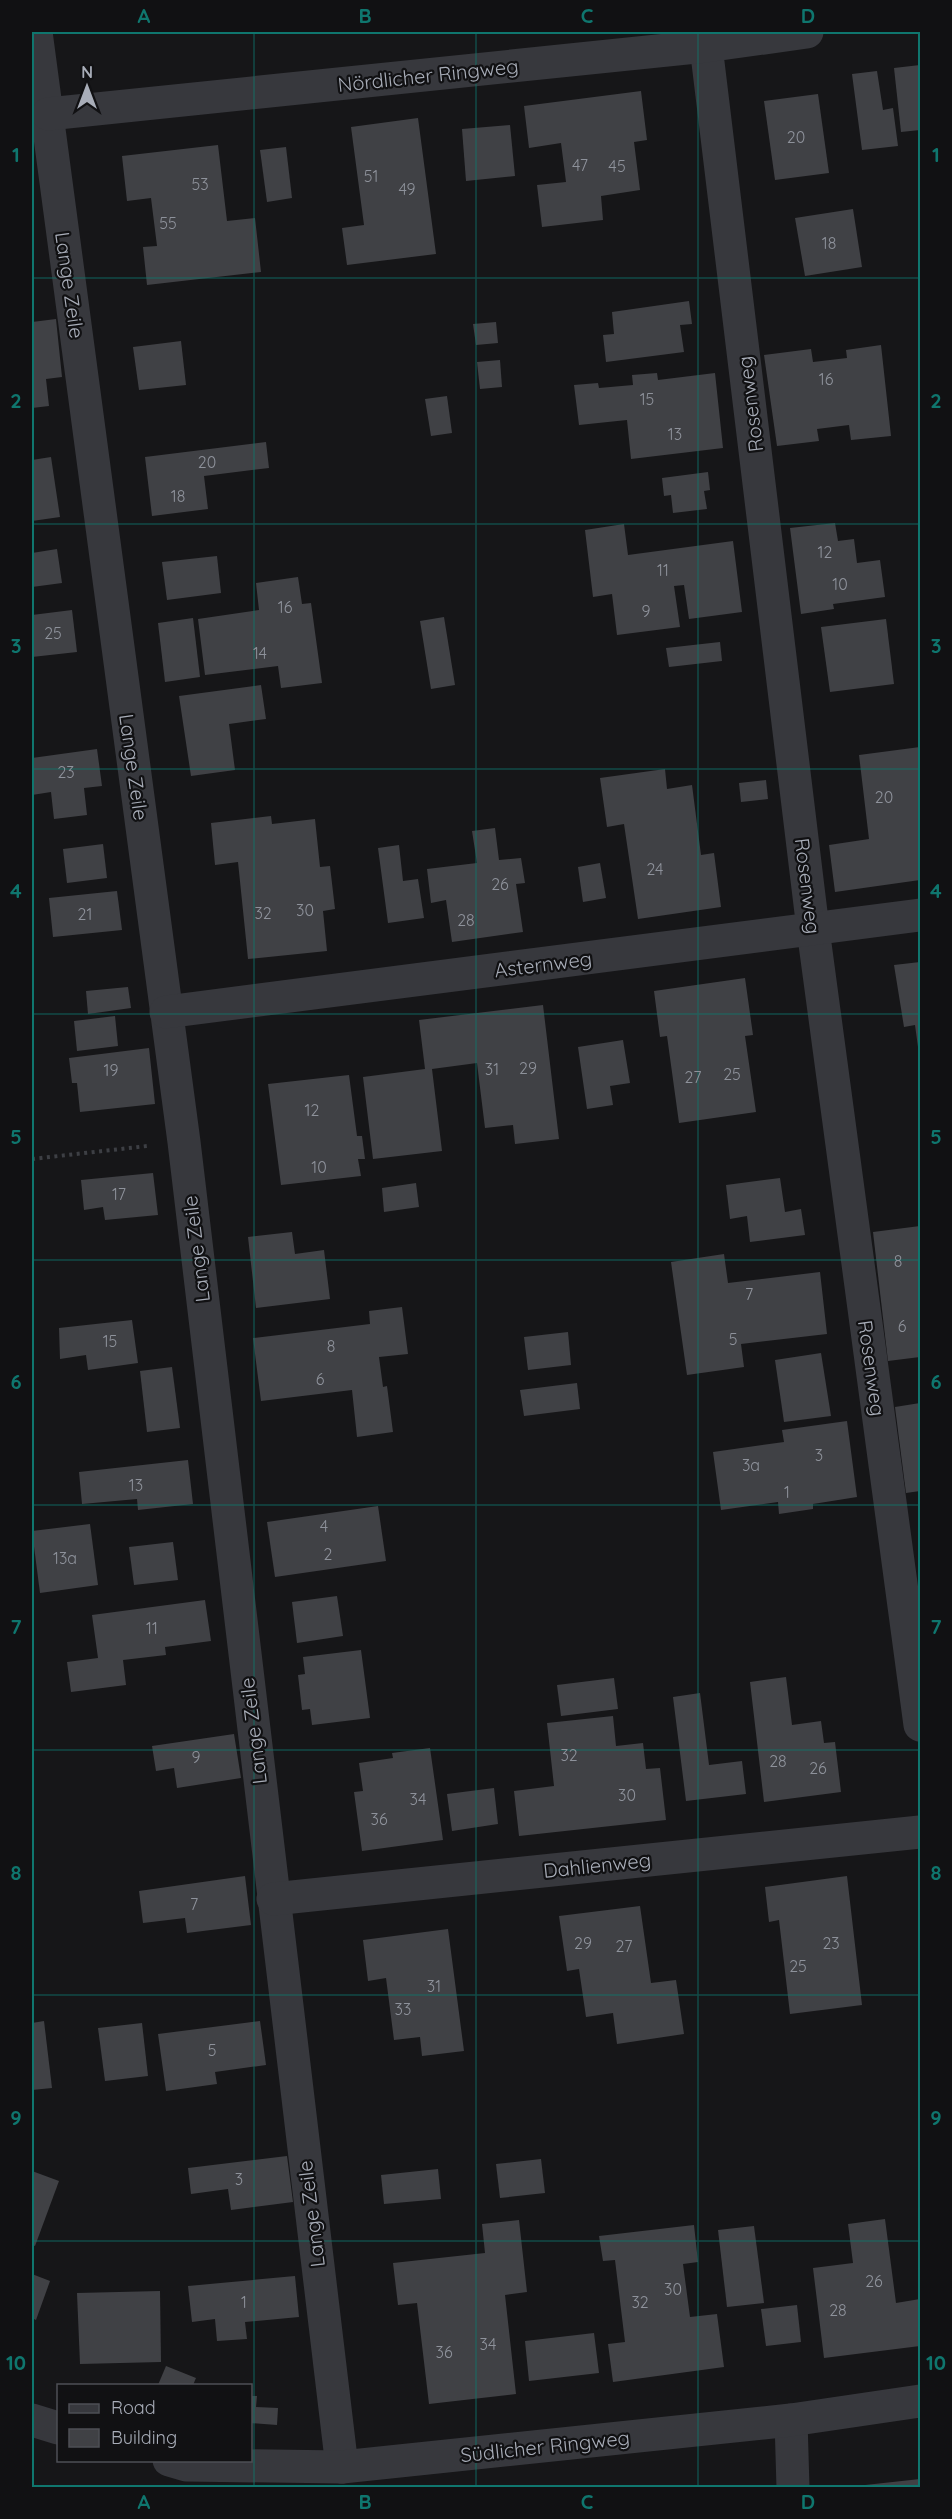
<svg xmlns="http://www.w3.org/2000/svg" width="952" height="2519" font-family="Quicksand,sans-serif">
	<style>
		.building { fill: #404145 }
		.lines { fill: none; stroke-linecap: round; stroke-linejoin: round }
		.path { stroke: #3d3f44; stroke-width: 4; stroke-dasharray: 3 4.5; stroke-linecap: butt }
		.minor { stroke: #37383d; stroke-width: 33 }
		.grid { fill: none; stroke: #0f766e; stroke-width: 1.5; stroke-opacity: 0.55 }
		.labels { text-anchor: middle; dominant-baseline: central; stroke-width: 4.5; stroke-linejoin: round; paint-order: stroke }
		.number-label { font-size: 16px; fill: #8e929b }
		.street-label { font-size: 20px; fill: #a8adb8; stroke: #111113 }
		.neatline { fill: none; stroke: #0f766e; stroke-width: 2 }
		.grid-label { font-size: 20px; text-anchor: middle; font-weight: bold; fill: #0f766e }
	</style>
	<rect width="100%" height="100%" fill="#161618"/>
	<g class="building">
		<polygon points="920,65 920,130 901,132 894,68"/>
		<polygon points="877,71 883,110 893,108 898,146 862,150 852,74"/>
		<polygon points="641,91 647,140 634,142 640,190 601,196 603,220 542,227 537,185 566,182 561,143 529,148 524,106"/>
		<polygon points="818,94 829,173 775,180 764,101"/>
		<polygon points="418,118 436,254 347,265 342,228 364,225 351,127"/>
		<polygon points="510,125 515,176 466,181 462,129"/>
		<polygon points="218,145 227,221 255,218 261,272 147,285 143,247 157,246 151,198 127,201 122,156"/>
		<polygon points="286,147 292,198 267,202 260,150"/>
		<polygon points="853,209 862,267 805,276 795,218"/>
		<polygon points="689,301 692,324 680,325 684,352 606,362 603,335 614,334 612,312"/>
		<polygon points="56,319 62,377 46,379 49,406 32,408 32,322"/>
		<polygon points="496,322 498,343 476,345 473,324"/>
		<polygon points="181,341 186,385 139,390 133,347"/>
		<polygon points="881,345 891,436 851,440 849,425 817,429 819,441 777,446 764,355 811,349 813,362 847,358 846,350"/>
		<polygon points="500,360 502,387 480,389 477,362"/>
		<polygon points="657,373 658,380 715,373 723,448 631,459 627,420 579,425 574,385 598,383 599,388 633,385 632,375"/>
		<polygon points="447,396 452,433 431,436 425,399"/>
		<polygon points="266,442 269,468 204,476 208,509 152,516 145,457"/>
		<polygon points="51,457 60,517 32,521 32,460"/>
		<polygon points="708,472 710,490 704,491 707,509 673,513 671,495 664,496 662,478"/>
		<polygon points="835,523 838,541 854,539 857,563 880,560 885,597 833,604 834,609 801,614 790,528"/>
		<polygon points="624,524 628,555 733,541 742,612 689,619 684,585 674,586 680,627 617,635 612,594 593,597 585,530"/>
		<polygon points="57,549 62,583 32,587 32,553"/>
		<polygon points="217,556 221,593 167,600 162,562"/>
		<polygon points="298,577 302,604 311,603 322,683 281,688 278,666 205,675 198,619 259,610 256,583"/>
		<polygon points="72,610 77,652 32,657 32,615"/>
		<polygon points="444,617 455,685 431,689 420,621"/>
		<polygon points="193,618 200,677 165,682 158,623"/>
		<polygon points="886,619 894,684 830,692 821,627"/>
		<polygon points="720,642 722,661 669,667 666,648"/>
		<polygon points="261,685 266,719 229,724 235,770 191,776 179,696"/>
		<polygon points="920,747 920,880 835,892 829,845 869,839 859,755"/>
		<polygon points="97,749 102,786 84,788 87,815 54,819 51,792 32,795 32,758"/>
		<polygon points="665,769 667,789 692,785 701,855 714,853 721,907 638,919 624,824 607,827 600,778"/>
		<polygon points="766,780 768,799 741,802 739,783"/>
		<polygon points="271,816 272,824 315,819 320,867 330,866 335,909 323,911 327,951 248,959 238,862 215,865 211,823"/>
		<polygon points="495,828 499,860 521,858 525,883 516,884 523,932 452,942 446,900 431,903 427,869 477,863 472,831"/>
		<polygon points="103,844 107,878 67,883 63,849"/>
		<polygon points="399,845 403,881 418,879 424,918 388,923 378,848"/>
		<polygon points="600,863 606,898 583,902 578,867"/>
		<polygon points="117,891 122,930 53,937 49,898"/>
		<polygon points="920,962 920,1047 918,1047 915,1025 904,1027 894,965"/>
		<polygon points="745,978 753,1035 745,1036 756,1112 679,1123 667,1036 660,1037 654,991"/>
		<polygon points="128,987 131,1008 88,1014 86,991"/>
		<polygon points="543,1005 559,1139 515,1144 513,1125 485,1128 477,1063 432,1069 442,1151 373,1159 363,1077 425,1069 419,1020"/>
		<polygon points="115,1016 118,1046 77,1051 74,1021"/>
		<polygon points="623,1040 630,1083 610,1086 613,1105 587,1109 578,1047"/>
		<polygon points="149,1048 155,1104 80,1112 77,1083 72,1083 69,1058"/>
		<polygon points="349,1075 357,1136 362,1136 365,1159 358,1159 361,1176 281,1185 268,1084"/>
		<polygon points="153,1173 158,1215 105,1220 103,1207 84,1210 81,1180"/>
		<polygon points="780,1178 785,1212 801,1209 805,1235 750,1242 747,1216 730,1219 726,1185"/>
		<polygon points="416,1183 419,1207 384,1212 382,1188"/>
		<polygon points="920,1226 920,1357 888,1361 873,1232"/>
		<polygon points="292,1232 295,1254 324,1250 330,1299 256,1308 248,1237"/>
		<polygon points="724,1254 728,1283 820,1272 827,1334 741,1344 744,1367 687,1375 671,1262"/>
		<polygon points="402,1307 408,1354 379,1357 383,1387 387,1386 393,1432 357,1437 352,1390 261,1401 253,1338 370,1324 369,1311"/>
		<polygon points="132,1320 138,1363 88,1370 86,1355 60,1359 59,1328"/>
		<polygon points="568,1332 571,1365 528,1370 524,1337"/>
		<polygon points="821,1353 831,1416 784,1422 775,1360"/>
		<polygon points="172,1367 180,1428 147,1432 140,1371"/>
		<polygon points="577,1383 580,1409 524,1416 520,1390"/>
		<polygon points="920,1403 920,1491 906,1493 895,1407"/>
		<polygon points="847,1421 857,1497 813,1504 813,1509 779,1514 778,1502 721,1510 713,1452 784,1442 782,1430"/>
		<polygon points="188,1460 193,1504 138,1510 137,1499 82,1504 79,1472"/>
		<polygon points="378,1506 386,1561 275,1577 267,1522"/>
		<polygon points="90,1524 98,1585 40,1593 32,1531"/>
		<polygon points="173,1542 178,1580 134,1585 129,1547"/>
		<polygon points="337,1596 343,1636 297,1643 292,1602"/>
		<polygon points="205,1600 211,1641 165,1647 166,1655 123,1660 126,1685 71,1692 67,1662 98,1658 92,1615"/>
		<polygon points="361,1650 370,1718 312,1725 310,1709 302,1710 298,1675 305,1674 303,1657"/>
		<polygon points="786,1677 792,1725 821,1721 824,1743 835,1742 841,1792 764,1802 750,1682"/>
		<polygon points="614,1678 618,1709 561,1716 557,1685"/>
		<polygon points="700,1693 709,1765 742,1761 746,1794 686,1801 673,1697"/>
		<polygon points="613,1716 616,1746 643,1743 646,1769 660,1768 666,1820 519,1836 514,1791 554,1786 547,1723"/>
		<polygon points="234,1734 241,1778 177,1788 174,1768 156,1771 152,1746"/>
		<polygon points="430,1748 443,1840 362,1851 354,1792 363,1791 359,1763 393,1758 392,1753"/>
		<polygon points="494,1788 498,1824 452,1831 447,1794"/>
		<polygon points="245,1876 251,1925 187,1933 185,1918 143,1923 139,1891"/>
		<polygon points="847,1876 862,2005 790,2014 779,1920 769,1922 765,1887"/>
		<polygon points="640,1906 651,1983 676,1980 684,2034 617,2044 613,2013 586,2017 579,1969 567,1971 559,1916"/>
		<polygon points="448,1929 464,2051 422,2056 420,2037 394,2040 386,1978 368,1981 363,1940"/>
		<polygon points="44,2021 52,2088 32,2090 32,2023"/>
		<polygon points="260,2021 266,2065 215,2072 217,2084 166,2091 158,2034"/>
		<polygon points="142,2023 148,2076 105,2081 98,2028"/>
		<polygon points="287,2156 293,2202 231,2210 228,2189 191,2194 188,2168"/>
		<polygon points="541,2159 545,2193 500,2198 496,2164"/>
		<polygon points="438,2169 441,2199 384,2204 381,2175"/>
		<polygon points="32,2171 59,2181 35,2246 32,2245"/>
		<polygon points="885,2219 896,2303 920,2299 920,2346 824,2358 813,2268 853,2263 848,2224"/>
		<polygon points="519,2220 527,2292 505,2295 516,2394 429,2404 417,2303 398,2305 393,2263 485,2253 482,2224"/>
		<polygon points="694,2225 698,2262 683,2264 690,2317 717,2314 724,2367 613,2382 608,2344 625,2342 615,2260 603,2261 599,2236"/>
		<polygon points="754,2226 764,2303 727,2307 718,2230"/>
		<polygon points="32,2274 50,2281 36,2320 32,2318"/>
		<polygon points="295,2276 299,2317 245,2322 247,2339 217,2341 215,2319 192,2322 188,2286"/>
		<polygon points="160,2291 161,2362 80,2364 77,2293"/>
		<polygon points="797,2305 801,2342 766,2346 761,2309"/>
		<polygon points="594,2333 599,2373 529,2381 525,2341"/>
		<polygon points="166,2366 196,2378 193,2385 158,2385"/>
		<polygon points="250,2396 257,2396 256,2407 278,2408 277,2425 250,2423"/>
		<polygon points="920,2479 920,2487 856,2487 856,2486"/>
	</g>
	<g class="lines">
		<polyline class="path" points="32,1159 147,1146"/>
		<g class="minor">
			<polyline points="36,32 184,1142 342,2467"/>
			<polyline points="706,46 813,929 920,1725"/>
			<polyline points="48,114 706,46 807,32"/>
			<polyline points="166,1012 920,915"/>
			<polyline points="273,1899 920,1832"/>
			<polyline points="32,2420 58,2428"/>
			<polyline points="791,2420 793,2488"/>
			<polyline points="169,2460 186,2465 342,2467 791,2420 920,2401"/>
		</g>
	</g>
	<path class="grid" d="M254,32V2488M476,32V2488M698,32V2488M32,278H920M32,524H920M32,769H920M32,1014H920M32,1260H920M32,1505H920M32,1750H920M32,1995H920M32,2241H920"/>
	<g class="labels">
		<g class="number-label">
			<text x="796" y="137">20</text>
			<text x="580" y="165">47</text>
			<text x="617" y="166">45</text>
			<text x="371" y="176">51</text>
			<text x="200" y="184">53</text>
			<text x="407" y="189">49</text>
			<text x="168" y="223">55</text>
			<text x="829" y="243">18</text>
			<text x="826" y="379">16</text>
			<text x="647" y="399">15</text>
			<text x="675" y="434">13</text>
			<text x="207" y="462">20</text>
			<text x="178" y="496">18</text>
			<text x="825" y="552">12</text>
			<text x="663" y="570">11</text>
			<text x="840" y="584">10</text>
			<text x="285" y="607">16</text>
			<text x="646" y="611">9</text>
			<text x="53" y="633">25</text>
			<text x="260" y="653">14</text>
			<text x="66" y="772">23</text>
			<text x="884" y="797">20</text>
			<text x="655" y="869">24</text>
			<text x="500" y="884">26</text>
			<text x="305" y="910">30</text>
			<text x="263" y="913">32</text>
			<text x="85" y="914">21</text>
			<text x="466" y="920">28</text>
			<text x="528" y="1068">29</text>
			<text x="492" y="1069">31</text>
			<text x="111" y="1070">19</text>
			<text x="732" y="1074">25</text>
			<text x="693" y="1077">27</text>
			<text x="312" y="1110">12</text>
			<text x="319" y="1167">10</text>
			<text x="119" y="1194">17</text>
			<text x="898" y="1261">8</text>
			<text x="749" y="1294">7</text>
			<text x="902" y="1326">6</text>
			<text x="733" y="1339">5</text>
			<text x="110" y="1341">15</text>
			<text x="331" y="1346">8</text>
			<text x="320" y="1379">6</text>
			<text x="819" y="1455">3</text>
			<text x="751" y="1465">3a</text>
			<text x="136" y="1485">13</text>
			<text x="787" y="1492">1</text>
			<text x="324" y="1526">4</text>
			<text x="328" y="1554">2</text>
			<text x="65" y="1558">13a</text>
			<text x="152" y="1628">11</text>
			<text x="569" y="1755">32</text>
			<text x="196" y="1757">9</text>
			<text x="778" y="1761">28</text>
			<text x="818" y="1768">26</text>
			<text x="627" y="1795">30</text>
			<text x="418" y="1799">34</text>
			<text x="379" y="1819">36</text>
			<text x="194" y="1904">7</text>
			<text x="583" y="1943">29</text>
			<text x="831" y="1943">23</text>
			<text x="624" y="1946">27</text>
			<text x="798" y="1966">25</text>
			<text x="434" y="1986">31</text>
			<text x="403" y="2009">33</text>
			<text x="212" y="2050">5</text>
			<text x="239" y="2179">3</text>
			<text x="874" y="2281">26</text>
			<text x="673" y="2289">30</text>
			<text x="244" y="2302">1</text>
			<text x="640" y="2302">32</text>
			<text x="838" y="2310">28</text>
			<text x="488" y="2344">34</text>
			<text x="444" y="2352">36</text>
		</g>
		<g class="street-label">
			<text transform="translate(428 75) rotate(-6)">Nördlicher Ringweg</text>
			<text transform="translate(70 285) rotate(82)">Lange Zeile</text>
			<text transform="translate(750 404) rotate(-97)">Rosenweg</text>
			<text transform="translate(134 767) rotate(82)">Lange Zeile</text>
			<text transform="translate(808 886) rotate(83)">Rosenweg</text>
			<text transform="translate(543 964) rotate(-7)">Asternweg</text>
			<text transform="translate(196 1249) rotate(-97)">Lange Zeile</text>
			<text transform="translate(872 1368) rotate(82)">Rosenweg</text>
			<text transform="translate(253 1731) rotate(-97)">Lange Zeile</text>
			<text transform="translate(597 1865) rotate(-6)">Dahlienweg</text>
			<text transform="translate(311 2214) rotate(-97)">Lange Zeile</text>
			<text transform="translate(545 2446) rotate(-6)">Südlicher Ringweg</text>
		</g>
	</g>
	<rect width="952" height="2519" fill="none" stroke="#111113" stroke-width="66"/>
	<rect x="57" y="2384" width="195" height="78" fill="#111113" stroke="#4d4f55" stroke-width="1.5"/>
	<rect x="69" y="2404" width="30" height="9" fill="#37383d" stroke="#4d4f55" stroke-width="1.5"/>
	<text x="111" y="2414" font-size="18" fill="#a8adb8">Road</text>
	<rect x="69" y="2429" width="30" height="18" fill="#404145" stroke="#4d4f55" stroke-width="1.5"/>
	<text x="111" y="2444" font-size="18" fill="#a8adb8">Building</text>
	<g transform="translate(87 87)" stroke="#111113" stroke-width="4.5" paint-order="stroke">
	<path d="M0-4.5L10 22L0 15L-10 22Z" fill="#a8adb8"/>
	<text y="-9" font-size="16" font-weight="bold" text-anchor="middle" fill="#a8adb8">N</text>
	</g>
	<rect x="33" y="33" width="886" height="2453" class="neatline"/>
	<g class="grid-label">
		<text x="144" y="23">A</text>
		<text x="365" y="23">B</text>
		<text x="587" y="23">C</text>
		<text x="808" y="23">D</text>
		<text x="16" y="162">1</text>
		<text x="936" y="162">1</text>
		<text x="16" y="408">2</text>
		<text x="936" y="408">2</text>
		<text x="16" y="653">3</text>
		<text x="936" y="653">3</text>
		<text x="16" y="898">4</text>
		<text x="936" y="898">4</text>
		<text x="16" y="1144">5</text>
		<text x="936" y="1144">5</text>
		<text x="16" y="1389">6</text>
		<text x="936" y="1389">6</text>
		<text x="16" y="1634">7</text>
		<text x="936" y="1634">7</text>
		<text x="16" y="1880">8</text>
		<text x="936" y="1880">8</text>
		<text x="16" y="2125">9</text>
		<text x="936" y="2125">9</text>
		<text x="16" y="2370">10</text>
		<text x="936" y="2370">10</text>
		<text x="144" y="2509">A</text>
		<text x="365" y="2509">B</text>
		<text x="587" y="2509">C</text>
		<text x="808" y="2509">D</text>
	</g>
</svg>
